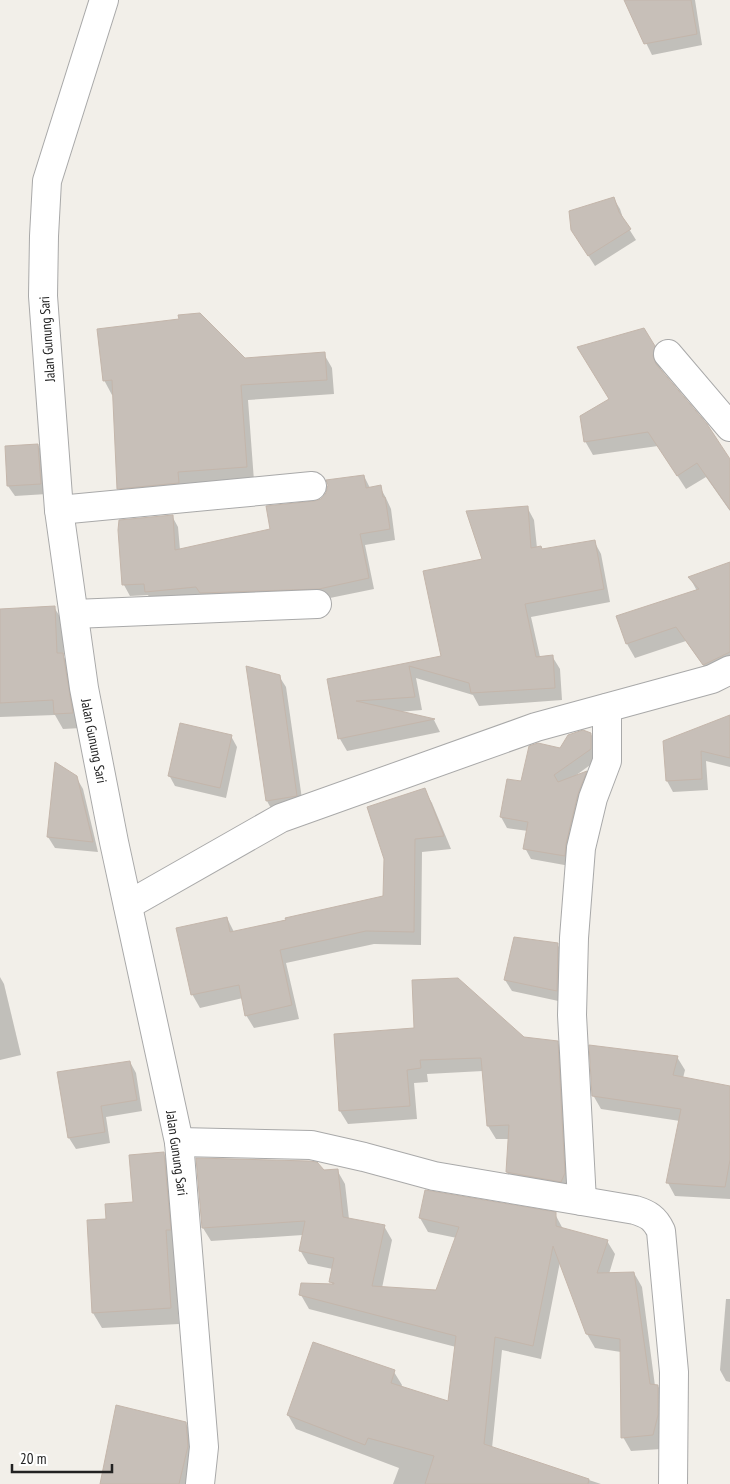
<svg xmlns="http://www.w3.org/2000/svg" width="730" height="1484" font-family="'PT Sans Narrow',sans-serif">
	<style>
		.shadow { fill: #0003 }
		.building { fill: #c7bfb8; stroke: #c4b6ab }
		.lines { fill: none; stroke-linecap: round; stroke-linejoin: round }
		.minor-casing { stroke: #a9a9a9; stroke-width: 30 }
		.minor { stroke: #fff; stroke-width: 28 }
		.labels { text-anchor: middle; dominant-baseline: central; stroke-width: 4; stroke-linejoin: round; paint-order: stroke }
		.street-label { font-size: 14px; fill: #222; stroke: #fff }
	</style>
	<rect width="100%" height="100%" fill="#f2efe9"/>
	<g class="shadow">
		<polygon points="625,0 695,0 702,45 652,55"/>
		<polygon points="614,199 620,209 624,221 636,240 595,266 579,241"/>
		<polygon points="654,346 663,361 660,371 730,461 730,511 706,477 686,489 658,446 593,455 585,441 610,400"/>
		<polygon points="324,354 332,368 334,394 248,400 254,481 127,503 119,488 114,394 112,395 104,380 244,359"/>
		<polygon points="38,445 44,456 47,494 15,496 8,486"/>
		<polygon points="364,476 370,488 380,487 386,498 391,509 395,540 365,545 374,589 325,599 152,602 148,595 130,596 124,585 119,530 172,516 178,527 180,550 272,530"/>
		<polygon points="527,507 534,520 537,548 542,551 594,541 601,554 610,602 531,617 540,657 552,656 560,669 562,700 479,706 473,695 416,678 422,710 398,712 434,720 440,732 347,751 340,739 329,680 442,657 483,560"/>
		<polygon points="730,563 730,671 713,679 686,641 635,658 627,644 618,617 697,591 690,578"/>
		<polygon points="54,607 63,622 64,657 71,669 81,728 63,729 55,715 0,717 0,610"/>
		<polygon points="248,668 279,676 286,687 303,806 273,812 267,801"/>
		<polygon points="730,717 730,767 706,761 708,790 673,792 667,781"/>
		<polygon points="591,734 597,745 597,760 575,776 586,772 592,783 570,866 531,859 525,848 528,831 507,828 501,817 522,783 561,749"/>
		<polygon points="231,736 237,747 226,798 175,786 169,775"/>
		<polygon points="76,777 83,789 98,852 55,848 48,837"/>
		<polygon points="424,790 432,803 451,849 422,852 421,945 374,944 286,963 299,1019 254,1028 246,1015 243,998 200,1008 192,994 227,918 234,932 384,897"/>
		<polygon points="557,944 564,955 563,1002 512,991 505,980"/>
		<polygon points="0,977 4,984 21,1055 0,1060"/>
		<polygon points="335,1035 524,1038 557,1042 565,1056 572,1187 515,1186 507,1172 509,1139 496,1139 488,1126 483,1071 427,1074 428,1082 414,1083 417,1119 348,1124 340,1111"/>
		<polygon points="677,1057 685,1070 683,1078 730,1088 730,1199 675,1196 668,1183 680,1121 601,1109 593,1095"/>
		<polygon points="130,1062 136,1073 142,1111 106,1117 110,1143 76,1149 69,1138 59,1074"/>
		<polygon points="163,1153 172,1169 174,1246 179,1324 102,1328 93,1313 107,1220 134,1203"/>
		<polygon points="337,1170 345,1184 349,1219 384,1226 392,1240 382,1288 437,1291 457,1238 428,1232 420,1218 555,1214 563,1229 607,1241 615,1254 609,1274 634,1273 642,1287 655,1386 658,1386 666,1400 661,1449 631,1451 623,1437 621,1352 595,1348 587,1334 560,1262 541,1359 502,1350 492,1448 601,1484 393,1484 399,1468 296,1429 288,1415 394,1372 402,1385 401,1388 449,1402 456,1347 309,1309 301,1295 333,1286 331,1281 333,1269 308,1264 300,1250 303,1235 211,1241 203,1228 324,1171"/>
		<polygon points="726,1299 730,1299 730,1382 726,1381 720,1370"/>
		<polygon points="186,1424 195,1439 191,1484 101,1484"/>
	</g>
	<g class="building">
		<polygon points="624,0 691,0 697,34 644,44"/>
		<polygon points="614,197 619,212 631,229 588,256 571,230 569,211"/>
		<polygon points="200,313 245,358 325,352 327,380 241,385 247,467 178,472 179,483 117,489 112,380 103,381 97,329 179,319 178,315"/>
		<polygon points="644,328 655,346 653,356 656,364 707,424 730,459 730,510 697,463 677,476 648,432 584,442 580,416 609,399 577,347"/>
		<polygon points="38,444 41,484 7,486 5,446"/>
		<polygon points="364,475 366,488 381,485 383,497 385,497 390,529 360,534 369,578 319,589 200,593 196,587 145,592 144,584 122,585 118,530 119,520 173,515 175,550 270,529 266,506 314,501 321,499 326,493 328,485 326,480"/>
		<polygon points="528,506 531,548 541,546 542,549 595,540 604,589 525,604 536,657 553,655 555,688 471,693 469,683 409,666 415,697 356,701 435,719 338,739 327,679 441,656 423,571 482,559 466,511"/>
		<polygon points="730,562 730,652 703,665 676,627 626,644 616,616 699,589 688,577"/>
		<polygon points="55,606 57,653 63,653 73,713 54,714 53,700 0,703 0,609"/>
		<polygon points="246,666 280,675 297,796 266,801"/>
		<polygon points="730,715 730,758 701,751 702,779 666,781 663,741"/>
		<polygon points="180,723 232,735 220,788 168,776"/>
		<polygon points="583,730 591,733 591,749 554,775 558,782 587,771 578,794 566,844 565,856 523,849 528,822 500,817 507,779 521,781 529,746 538,743 560,748 568,735"/>
		<polygon points="55,762 77,776 93,842 47,837"/>
		<polygon points="425,788 444,836 415,839 414,932 366,931 280,950 292,1005 245,1016 239,985 191,995 176,928 227,917 230,932 286,920 285,918 383,896 384,859 367,807"/>
		<polygon points="514,937 558,943 557,991 504,980"/>
		<polygon points="458,978 524,1037 558,1041 565,1173 561,1182 506,1172 509,1125 487,1126 481,1058 420,1060 421,1068 407,1070 410,1106 339,1111 334,1034 414,1028 412,980"/>
		<polygon points="589,1045 678,1056 673,1075 730,1086 730,1160 725,1187 666,1183 681,1109 592,1096"/>
		<polygon points="130,1061 137,1100 101,1106 105,1132 68,1138 57,1072"/>
		<polygon points="164,1152 171,1230 166,1230 171,1308 92,1313 87,1220 106,1219 105,1204 133,1202 129,1155"/>
		<polygon points="196,1158 309,1161 317,1162 324,1170 338,1169 343,1217 385,1225 372,1286 436,1290 459,1227 419,1218 425,1190 556,1212 556,1226 608,1240 597,1273 634,1272 650,1384 658,1385 658,1415 653,1435 621,1438 620,1339 586,1334 553,1246 533,1346 495,1337 484,1444 589,1479 588,1484 425,1484 434,1456 368,1438 365,1445 287,1415 313,1342 395,1370 391,1383 448,1401 456,1336 299,1295 301,1283 334,1284 334,1283 329,1282 334,1258 299,1251 305,1221 202,1228"/>
		<polygon points="116,1405 186,1422 188,1446 179,1484 100,1484"/>
	</g>
	<g class="lines">
		<defs>
			<g id="minor">
				<polyline points="104,0 47,181 44,236 43,296 59,510 84,688 114,842 179,1142 204,1447 200,1484"/>
				<polyline points="668,354 730,427"/>
				<polyline points="59,510 312,486"/>
				<polyline points="74,614 317,604"/>
				<polyline points="128,905 281,818 536,727 712,679 730,670"/>
				<path d="M179,1142L311,1145L364,1157L434,1176L635,1210C648,1214 655,1218 661,1231L674,1372L673,1484"/>
				<polyline points="582,1201 572,1015 574,938 581,848 593,798 607,761 607,708"/>
			</g>
		</defs>
		<use href="#minor" class="minor-casing"/>
		<use href="#minor" class="minor"/>
	</g>
	<g class="labels">
		<g class="street-label">
			<text transform="translate(47 339) rotate(-94)">Jalan Gunung Sari</text>
			<text transform="translate(94 741) rotate(79)">Jalan Gunung Sari</text>
			<text transform="translate(177 1153) rotate(82)">Jalan Gunung Sari</text>
		</g>
	</g>
	<path d="M12 1464v8h100v-8" fill="none" stroke="#222222" stroke-width="2.5"/>
	<text x="20" y="1464" font-size="15" fill="#222222" stroke="#ffffff" stroke-width="4" paint-order="stroke">20 m</text>
</svg>
